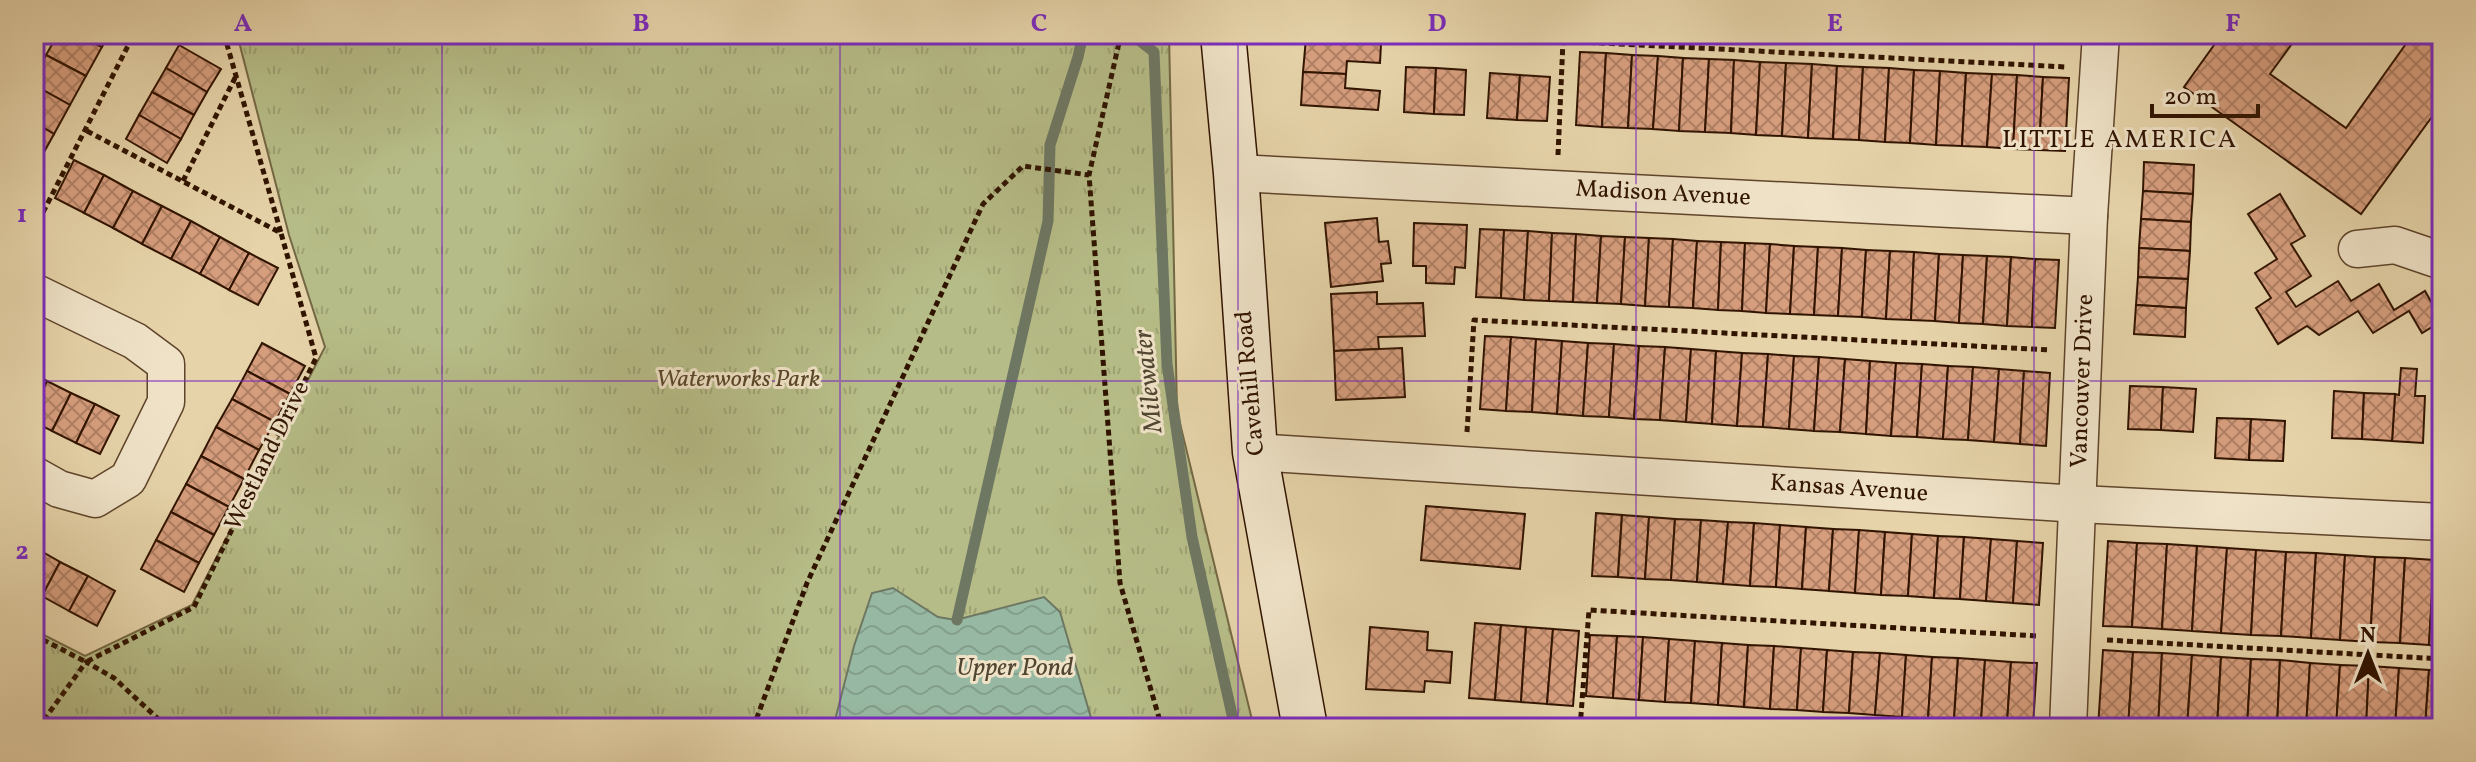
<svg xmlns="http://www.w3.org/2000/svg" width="2476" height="762" font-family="Vollkorn,serif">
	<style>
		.park { fill: url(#park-tufts); stroke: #746844; stroke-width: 2 }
		.water { fill: url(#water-waves); stroke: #6e7762; stroke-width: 2 }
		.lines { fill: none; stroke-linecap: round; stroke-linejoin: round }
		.stream { stroke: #6e7762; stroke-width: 11 }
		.building { fill: url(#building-cross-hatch); stroke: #311400; stroke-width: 2 }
		.minor-casing { stroke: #5e442a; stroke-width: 39 }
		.secondary-casing { stroke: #311400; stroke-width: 47 }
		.path { stroke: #311400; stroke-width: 5; stroke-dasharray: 6 4; stroke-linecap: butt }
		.minor { stroke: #efe2c7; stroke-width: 36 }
		.secondary { stroke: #efe2c7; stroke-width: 44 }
		.grid { fill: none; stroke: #7b2cbf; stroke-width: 2; stroke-opacity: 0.55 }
		.labels { text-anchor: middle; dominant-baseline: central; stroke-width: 6; stroke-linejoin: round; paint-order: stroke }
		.street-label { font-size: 24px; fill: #311400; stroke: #efe2c7 }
		.park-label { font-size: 24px; font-style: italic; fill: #594628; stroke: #efe2c7 }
		.neighbourhood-label { font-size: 26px; letter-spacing: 2px; fill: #311400; stroke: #efe2c7 }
		.water-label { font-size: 26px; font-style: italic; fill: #504631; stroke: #efe2c7 }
		.neatline { fill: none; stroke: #7b2cbf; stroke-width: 3 }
		.grid-label { font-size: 26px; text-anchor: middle; font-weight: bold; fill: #7b2cbf }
	</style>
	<defs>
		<pattern id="park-tufts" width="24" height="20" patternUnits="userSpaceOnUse" patternTransform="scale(2)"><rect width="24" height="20" fill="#b6bc87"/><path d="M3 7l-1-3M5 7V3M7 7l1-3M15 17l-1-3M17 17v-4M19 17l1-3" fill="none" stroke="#9da173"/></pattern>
		<pattern id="water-waves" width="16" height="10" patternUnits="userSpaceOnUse" patternTransform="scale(2)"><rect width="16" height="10" fill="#97b9a3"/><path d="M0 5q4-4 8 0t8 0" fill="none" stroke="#839e8b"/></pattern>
		<pattern id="building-cross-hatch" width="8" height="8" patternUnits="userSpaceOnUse" patternTransform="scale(2)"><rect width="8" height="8" fill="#d79e7e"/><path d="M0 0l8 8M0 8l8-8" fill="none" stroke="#af8065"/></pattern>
	</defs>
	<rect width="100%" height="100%" fill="#e6d3a9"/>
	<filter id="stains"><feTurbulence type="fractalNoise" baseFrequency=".0025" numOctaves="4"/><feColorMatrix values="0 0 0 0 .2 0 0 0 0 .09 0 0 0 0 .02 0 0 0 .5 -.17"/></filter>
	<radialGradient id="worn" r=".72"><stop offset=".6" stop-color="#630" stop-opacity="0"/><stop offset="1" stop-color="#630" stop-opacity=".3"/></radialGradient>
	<polygon class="park" points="237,34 1169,34 1177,411 1254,728 34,728 34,630 85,656 192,605 325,347 289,235"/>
	<polygon class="water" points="893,588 938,617 956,620 1044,597 1060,612 1094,728 833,728 854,646 872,593"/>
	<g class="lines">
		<g class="stream">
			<polyline points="1131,34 1154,52 1167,364 1192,537 1235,728"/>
			<polyline points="957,620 1048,221 1050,145 1078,57 1083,34"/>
		</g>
	</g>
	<g class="building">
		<polygon points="58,34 77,34 102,47 86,76 46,55"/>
		<polygon points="77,34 109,34 102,47"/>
		<polygon points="2222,34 2299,34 2270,74 2346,128 2413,34 2442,34 2442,103 2361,214 2184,87"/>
		<polygon points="1306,38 1381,44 1380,63 1347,61 1346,74 1303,72"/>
		<polygon points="179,45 221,69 207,92 166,68"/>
		<polygon points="1580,52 1606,53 1602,127 1576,125"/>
		<polygon points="1606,53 1632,55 1628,128 1602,127"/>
		<polygon points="46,55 86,76 70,105 34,85 34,78"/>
		<polygon points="1632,55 1658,56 1653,129 1628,128"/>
		<polygon points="1658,56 1683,58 1679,131 1653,129"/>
		<polygon points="1683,58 1709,59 1705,132 1679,131"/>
		<polygon points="1709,59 1734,60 1731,133 1705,132"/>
		<polygon points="1734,60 1760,62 1756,135 1731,133"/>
		<polygon points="1760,62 1786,63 1782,136 1756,135"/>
		<polygon points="1786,63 1812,64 1808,138 1782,136"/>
		<polygon points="1812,64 1837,66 1833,139 1808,138"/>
		<polygon points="1837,66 1863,67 1859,140 1833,139"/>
		<polygon points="1406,67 1436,68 1434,114 1404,112"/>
		<polygon points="1863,67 1889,68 1885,142 1859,140"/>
		<polygon points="166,68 207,92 194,115 152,92"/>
		<polygon points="1436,68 1466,70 1464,115 1434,114"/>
		<polygon points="1889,68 1914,70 1910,143 1885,142"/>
		<polygon points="1914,70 1940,71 1936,145 1910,143"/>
		<polygon points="1940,71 1966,73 1962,146 1936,145"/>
		<polygon points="1303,72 1346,74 1345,88 1380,91 1378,110 1301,105"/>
		<polygon points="1490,73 1520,75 1517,120 1487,118"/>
		<polygon points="1966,73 1992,74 1987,147 1962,146"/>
		<polygon points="1992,74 2017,75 2013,149 1987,147"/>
		<polygon points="1520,75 1550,77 1547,121 1517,120"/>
		<polygon points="2017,75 2043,77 2039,150 2013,149"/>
		<polygon points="2043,77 2069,78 2065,151 2039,150"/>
		<polygon points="34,85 70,105 54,134 34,122"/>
		<polygon points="152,92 194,115 181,139 139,115"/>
		<polygon points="139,115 181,139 167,163 126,139"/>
		<polygon points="34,122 54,134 38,163 34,160"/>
		<polygon points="74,160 104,175 84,213 55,198"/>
		<polygon points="2144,162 2194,165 2193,194 2143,191"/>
		<polygon points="104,175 133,191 113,228 84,213"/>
		<polygon points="133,191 162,206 142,244 113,228"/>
		<polygon points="2143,191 2193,194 2191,222 2141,219"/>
		<polygon points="2280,194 2305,236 2291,244 2311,276 2286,292 2296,307 2338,281 2351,301 2379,284 2394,310 2425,291 2442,321 2422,333 2409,311 2373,333 2358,311 2319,335 2307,326 2278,344 2256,308 2271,298 2255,273 2277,259 2248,214"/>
		<polygon points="162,206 191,221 171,259 142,244"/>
		<polygon points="1377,218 1379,242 1388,241 1391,263 1381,264 1383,281 1331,287 1325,223"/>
		<polygon points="2141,219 2191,222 2190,251 2139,248"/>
		<polygon points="191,221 220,237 200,274 171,259"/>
		<polygon points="1414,223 1467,225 1465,268 1455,267 1454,284 1426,283 1426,266 1413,266"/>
		<polygon points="1480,229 1504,230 1501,298 1476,297"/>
		<polygon points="1504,230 1528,231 1524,300 1501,298"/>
		<polygon points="1528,231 1552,233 1549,301 1524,300"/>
		<polygon points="1552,233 1576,234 1573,302 1549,301"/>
		<polygon points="1576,234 1601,236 1597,303 1573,302"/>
		<polygon points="1601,236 1625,237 1621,304 1597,303"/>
		<polygon points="220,237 249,253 229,290 200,274"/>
		<polygon points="1625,237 1649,238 1645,306 1621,304"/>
		<polygon points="1649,238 1673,239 1669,307 1645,306"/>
		<polygon points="1673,239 1697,241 1693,308 1669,307"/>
		<polygon points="1697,241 1721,242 1718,310 1693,308"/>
		<polygon points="1721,242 1745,243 1742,311 1718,310"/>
		<polygon points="1745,243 1770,244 1766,313 1742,311"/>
		<polygon points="1770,244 1794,246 1790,314 1766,313"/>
		<polygon points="1794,246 1818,247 1814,315 1790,314"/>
		<polygon points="1818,247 1842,248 1838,316 1814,315"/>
		<polygon points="1842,248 1866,250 1862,317 1838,316"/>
		<polygon points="2139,248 2190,251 2188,279 2138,277"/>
		<polygon points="1866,250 1890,251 1886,319 1862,317"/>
		<polygon points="1890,251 1914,252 1911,320 1886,319"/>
		<polygon points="1914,252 1939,254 1935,321 1911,320"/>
		<polygon points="249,253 278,268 258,305 229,290"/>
		<polygon points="1939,254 1963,255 1959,323 1935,321"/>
		<polygon points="1963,255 1987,256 1983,324 1959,323"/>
		<polygon points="1987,256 2011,257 2007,326 1983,324"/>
		<polygon points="2011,257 2035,259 2032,327 2007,326"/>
		<polygon points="2035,259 2059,260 2055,328 2032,327"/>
		<polygon points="2138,277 2188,279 2186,308 2136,305"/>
		<polygon points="1377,292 1377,304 1423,303 1425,336 1378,337 1379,349 1334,351 1331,294"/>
		<polygon points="2136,305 2186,308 2185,337 2134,334"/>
		<polygon points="1485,336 1511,337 1506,411 1480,409"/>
		<polygon points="1511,337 1536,339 1532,412 1506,411"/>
		<polygon points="1536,339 1562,341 1557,414 1532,412"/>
		<polygon points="1562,341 1588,343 1583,416 1557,414"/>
		<polygon points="262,343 305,366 290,394 247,371"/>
		<polygon points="1588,343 1614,344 1609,417 1583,416"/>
		<polygon points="1614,344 1639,346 1634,419 1609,417"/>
		<polygon points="1639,346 1665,347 1660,420 1634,419"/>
		<polygon points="1665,347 1691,349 1686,422 1660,420"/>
		<polygon points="1402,348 1405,397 1336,400 1334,351"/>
		<polygon points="1691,349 1716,351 1712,424 1686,422"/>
		<polygon points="1716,351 1742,353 1737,426 1712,424"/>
		<polygon points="1742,353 1768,354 1763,427 1737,426"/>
		<polygon points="1768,354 1794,356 1789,429 1763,427"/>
		<polygon points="1794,356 1819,357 1814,431 1789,429"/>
		<polygon points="1819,357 1845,359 1840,432 1814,431"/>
		<polygon points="1845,359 1870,361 1866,434 1840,432"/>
		<polygon points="1870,361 1896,363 1891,436 1866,434"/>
		<polygon points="1896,363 1922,364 1917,437 1891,436"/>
		<polygon points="1922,364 1948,366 1943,439 1917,437"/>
		<polygon points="1948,366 1973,367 1968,440 1943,439"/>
		<polygon points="1973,367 1999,369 1994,442 1968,440"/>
		<polygon points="2401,368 2417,369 2415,396 2425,396 2423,443 2392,441 2395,394 2399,395"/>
		<polygon points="1999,369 2024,371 2020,444 1994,442"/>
		<polygon points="247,371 290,394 275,422 232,399"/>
		<polygon points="2024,371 2050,373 2046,446 2020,444"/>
		<polygon points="34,374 47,381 34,408"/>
		<polygon points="47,381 71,393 52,431 34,422 34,408"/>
		<polygon points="2130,386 2163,387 2161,430 2128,429"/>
		<polygon points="2163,387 2196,389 2193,432 2161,430"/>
		<polygon points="2334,391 2364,393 2362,439 2332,438"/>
		<polygon points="71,393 95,404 76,443 52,431"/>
		<polygon points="2364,393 2395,394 2392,441 2362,439"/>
		<polygon points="232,399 275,422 259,450 216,427"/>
		<polygon points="95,404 119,416 100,454 76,443"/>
		<polygon points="2217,418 2251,419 2249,460 2215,458"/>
		<polygon points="2251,419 2285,421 2283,461 2249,460"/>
		<polygon points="216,427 259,450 244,479 201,456"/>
		<polygon points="201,456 244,479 229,507 186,484"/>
		<polygon points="186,484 229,507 214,535 171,512"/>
		<polygon points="1426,506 1525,514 1520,569 1421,560"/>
		<polygon points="171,512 214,535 199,563 156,540"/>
		<polygon points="1596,513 1622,515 1618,577 1592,576"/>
		<polygon points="1622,515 1649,517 1645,579 1618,577"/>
		<polygon points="1649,517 1675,519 1671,580 1645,579"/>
		<polygon points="1675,519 1701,520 1697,582 1671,580"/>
		<polygon points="1701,520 1728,522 1723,584 1697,582"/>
		<polygon points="1728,522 1754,523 1750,586 1723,584"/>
		<polygon points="1754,523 1780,525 1776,587 1750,586"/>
		<polygon points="1780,525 1806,527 1802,589 1776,587"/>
		<polygon points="1806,527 1833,529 1829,591 1802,589"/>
		<polygon points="1833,529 1859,530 1855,593 1829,591"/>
		<polygon points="1859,530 1885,532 1881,595 1855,593"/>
		<polygon points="1885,532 1912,534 1908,596 1881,595"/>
		<polygon points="1912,534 1938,536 1934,598 1908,596"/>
		<polygon points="1938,536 1964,537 1960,599 1934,598"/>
		<polygon points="1964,537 1991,539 1986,601 1960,599"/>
		<polygon points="1991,539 2017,541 2013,603 1986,601"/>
		<polygon points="156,540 199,563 184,592 141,569"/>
		<polygon points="2017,541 2043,543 2039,605 2013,603"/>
		<polygon points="2108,541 2137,543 2132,627 2103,626"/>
		<polygon points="2137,543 2167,544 2162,629 2132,627"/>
		<polygon points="2167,544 2197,546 2192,631 2162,629"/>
		<polygon points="2197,546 2227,548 2221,633 2192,631"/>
		<polygon points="34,547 60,562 42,596 34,592"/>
		<polygon points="2227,548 2256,550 2251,635 2221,633"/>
		<polygon points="2256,550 2286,552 2281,636 2251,635"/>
		<polygon points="2286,552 2316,553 2311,638 2281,636"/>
		<polygon points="2316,553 2345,555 2340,640 2311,638"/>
		<polygon points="2345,555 2375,557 2370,642 2340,640"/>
		<polygon points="2375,557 2405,558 2400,643 2370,642"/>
		<polygon points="2405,558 2434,560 2429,645 2400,643"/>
		<polygon points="2434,560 2442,561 2442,646 2429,645"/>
		<polygon points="60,562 88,576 69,611 42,596"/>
		<polygon points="88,576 115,591 97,626 69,611"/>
		<polygon points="1475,623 1501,625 1495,700 1469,698"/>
		<polygon points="1501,625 1526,627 1521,702 1495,700"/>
		<polygon points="1370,627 1428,632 1427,650 1452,652 1450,683 1425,681 1424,692 1366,689"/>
		<polygon points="1526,627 1553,629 1547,704 1521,702"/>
		<polygon points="1553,629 1579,631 1573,706 1547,704"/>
		<polygon points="1590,635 1617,636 1613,698 1586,696"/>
		<polygon points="1617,636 1643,637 1639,700 1613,698"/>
		<polygon points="1643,637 1669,639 1665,702 1639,700"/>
		<polygon points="1669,639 1695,641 1691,703 1665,702"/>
		<polygon points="1695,641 1722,643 1718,705 1691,703"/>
		<polygon points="1722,643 1748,645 1744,707 1718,705"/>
		<polygon points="1748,645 1774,646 1770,709 1744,707"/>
		<polygon points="1774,646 1801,648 1797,710 1770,709"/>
		<polygon points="1801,648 1827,650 1823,712 1797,710"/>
		<polygon points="1827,650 1853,652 1849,713 1823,712"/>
		<polygon points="2103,650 2133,652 2128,728 2098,728"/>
		<polygon points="1853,652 1880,653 1875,715 1849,713"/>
		<polygon points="2133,652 2162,653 2158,728 2128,728"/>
		<polygon points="1880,653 1906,655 1902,717 1875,715"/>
		<polygon points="2162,653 2192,655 2187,728 2158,728"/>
		<polygon points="1906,655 1932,657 1928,719 1902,717"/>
		<polygon points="2192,655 2221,657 2217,728 2187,728"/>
		<polygon points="1932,657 1958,658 1954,720 1928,719"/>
		<polygon points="2221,657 2251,659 2247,728 2217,728"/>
		<polygon points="1958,658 1985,660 1981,722 1954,720"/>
		<polygon points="2251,659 2280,660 2277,728 2247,728"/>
		<polygon points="1985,660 2011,662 2007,724 1981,722"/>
		<polygon points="2280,660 2310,663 2306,728 2277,728"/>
		<polygon points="2011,662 2037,663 2033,726 2007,724"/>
		<polygon points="2310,663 2340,665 2336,728 2306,728"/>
		<polygon points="2340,665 2369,666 2366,728 2336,728"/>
		<polygon points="2369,666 2399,668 2395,728 2366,728"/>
		<polygon points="2399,668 2429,670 2425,728 2395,728"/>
		<polygon points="2429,670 2442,671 2442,728 2425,728"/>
	</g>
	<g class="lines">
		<defs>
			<g id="minor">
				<polyline points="1236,173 2089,216"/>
				<polyline points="2357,249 2395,245 2442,261"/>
				<polyline points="34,292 135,341 166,364 166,402 128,479 95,499 59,489 34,475"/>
				<polyline points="1255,452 2079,504 2442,522"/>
				<polyline points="2068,728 2089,216 2101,34"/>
			</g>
			<polyline id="secondary" points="1223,34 1236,173 1255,452 1305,728"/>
		</defs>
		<use href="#minor" class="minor-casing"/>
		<use href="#secondary" class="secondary-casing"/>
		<g class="path">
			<polyline points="224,34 281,233"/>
			<polyline points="1121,34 1089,175 1120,583 1162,728"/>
			<polyline points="1558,155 1563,41 2066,67"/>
			<polyline points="183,181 236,76"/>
			<polyline points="34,230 134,34"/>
			<polyline points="1467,432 1474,320 2051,350"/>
			<polyline points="34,635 86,662 194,607 316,358 281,233 85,130"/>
			<polyline points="2107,640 2442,659"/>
			<polyline points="38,728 86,662 114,678 168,728"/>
			<polyline points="753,728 807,583 983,204 1023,166 1089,175"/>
			<polyline points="1580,728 1589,610 2037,636"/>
		</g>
		<use href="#minor" class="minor"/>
		<use href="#secondary" class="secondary"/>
	</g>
	<path class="grid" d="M442,34V728M840,34V728M1238,34V728M1636,34V728M2034,34V728M34,381H2442"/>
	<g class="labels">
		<g class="street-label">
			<text transform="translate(1663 194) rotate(3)">Madison Avenue</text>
			<text transform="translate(2083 381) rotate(-88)">Vancouver Drive</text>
			<text transform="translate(1251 383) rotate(-95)">Cavehill Road</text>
			<text transform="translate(268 456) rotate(-64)">Westland Drive</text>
			<text transform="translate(1849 489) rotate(4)">Kansas Avenue</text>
		</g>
		<g class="park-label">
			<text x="738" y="380">Waterworks Park</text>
		</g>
		<g class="neighbourhood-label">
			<text x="2120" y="140">LITTLE AMERICA</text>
		</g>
		<g class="water-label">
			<text transform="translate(1149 381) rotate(-96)">Milewater</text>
			<text x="1015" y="668">Upper Pond</text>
		</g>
	</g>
	<rect width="2476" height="762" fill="none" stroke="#e6d3a9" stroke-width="88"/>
	<g transform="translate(2368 654)" stroke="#efe2c7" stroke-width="6" paint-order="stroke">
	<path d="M0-6L14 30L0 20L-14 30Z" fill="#311400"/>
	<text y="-12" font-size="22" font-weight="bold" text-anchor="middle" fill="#311400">N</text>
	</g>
	<path d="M2152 104v12h106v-12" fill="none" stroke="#311400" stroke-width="4"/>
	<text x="2164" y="104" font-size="24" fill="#311400" stroke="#efe2c7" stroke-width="6" paint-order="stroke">20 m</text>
	<rect x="44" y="44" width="2388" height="674" class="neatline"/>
	<g class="grid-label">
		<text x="243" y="31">A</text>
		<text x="641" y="31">B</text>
		<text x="1039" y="31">C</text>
		<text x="1437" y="31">D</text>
		<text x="1835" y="31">E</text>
		<text x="2233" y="31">F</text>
		<text x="22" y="222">1</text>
		<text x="22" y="559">2</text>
	</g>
	<rect width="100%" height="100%" filter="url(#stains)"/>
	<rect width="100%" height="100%" fill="url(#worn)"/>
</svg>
